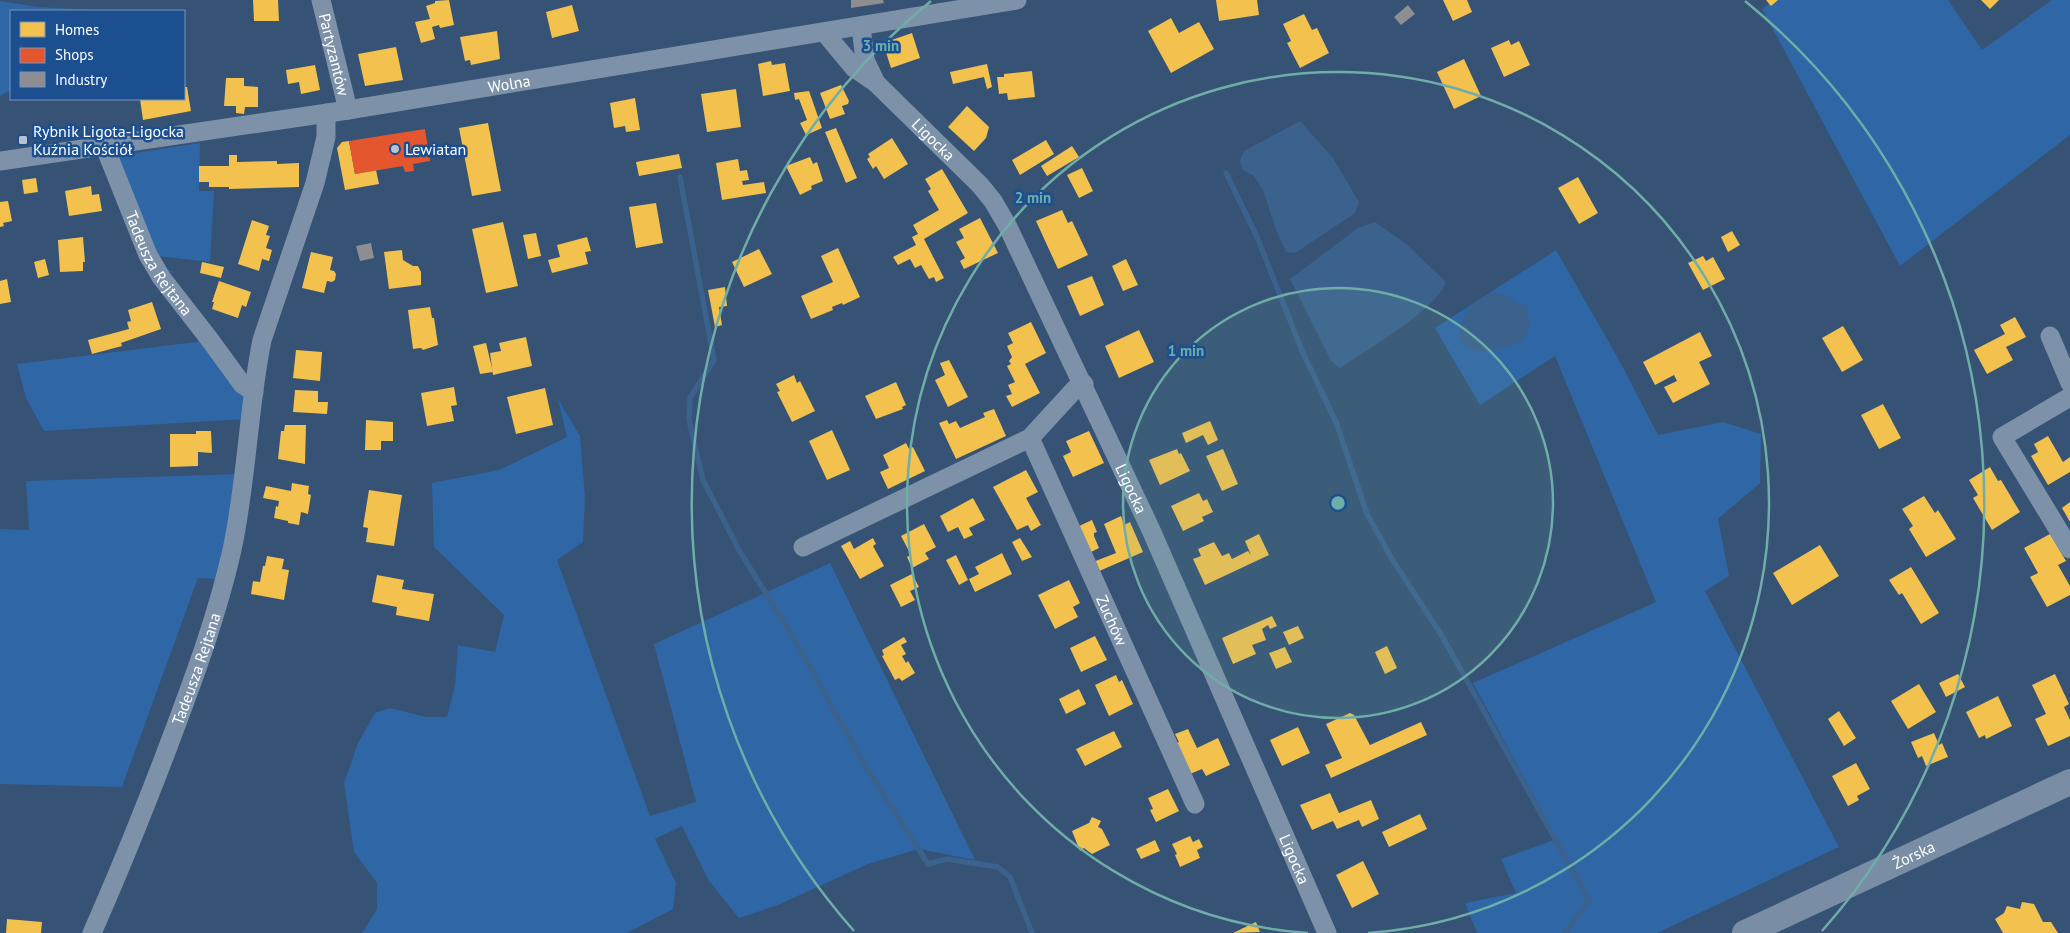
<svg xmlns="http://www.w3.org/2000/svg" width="2070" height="933" font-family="'PT Sans',sans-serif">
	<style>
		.green { fill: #2f66a5 }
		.water { fill: #3b618d }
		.homes { fill: #f2c14e }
		.shops { fill: #e4572e }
		.industry { fill: #8d8d92 }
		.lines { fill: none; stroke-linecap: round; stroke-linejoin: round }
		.stream { stroke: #3b618d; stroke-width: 5.5 }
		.minor { stroke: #7d92a8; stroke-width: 19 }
		.secondary { stroke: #798da4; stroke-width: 26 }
		.ring { fill: none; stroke: #6fada8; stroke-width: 2.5 }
		.poi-dot { fill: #b9c2ce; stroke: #1b4f8f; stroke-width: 2 }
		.labels { text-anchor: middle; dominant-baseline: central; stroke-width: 5; stroke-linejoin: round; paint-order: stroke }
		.street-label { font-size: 16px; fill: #fff; stroke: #1b4f8f }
		.poi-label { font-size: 16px; fill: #fff; stroke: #1b4f8f; text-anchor: start }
		.centre { fill: #6fada8; stroke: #1b4f8f; stroke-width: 2.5 }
		.ring-label { font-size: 15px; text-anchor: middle; font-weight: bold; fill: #6fada8; stroke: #1b4f8f; stroke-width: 5; stroke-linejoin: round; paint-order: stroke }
	</style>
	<rect width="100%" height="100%" fill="#365274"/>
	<g class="green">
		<polygon points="1773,0 1948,0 1982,50 2052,0 2070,0 2070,135 1900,266 1762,9"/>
		<polygon points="0,1 38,7 110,11 11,11 11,90 0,96"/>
		<polygon points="200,143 199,191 214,191 210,262 157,256 164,267 177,274 159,269 115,156"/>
		<polygon points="1556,250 1618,358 1658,435 1723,422 1761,434 1760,483 1718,519 1729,576 1705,591 1839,847 1657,933 1477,933 1465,903 1516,893 1501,859 1557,839 1473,683 1656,602 1555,356 1480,405 1435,328"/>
		<polygon points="204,341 247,398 246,419 44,431 26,398 17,364"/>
		<polygon points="558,399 580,436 585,497 583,542 557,560 650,816 696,802 654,644 830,563 975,860 919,849 868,864 778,905 739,918 709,881 682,826 655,839 676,883 673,909 627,933 362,933 377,909 377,883 354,852 344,783 358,743 375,713 390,708 426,717 447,717 455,686 458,645 495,652 504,615 434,547 432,483 499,470 567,437"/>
		<polygon points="238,474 218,579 198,578 122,787 0,784 0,529 29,530 26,481"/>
	</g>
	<g class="water">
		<polygon points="1300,121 1333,158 1359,202 1355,213 1295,253 1286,252 1276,230 1263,190 1254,176 1243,170 1240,161 1244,151"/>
		<path d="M1375,222L1404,242L1446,282C1439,308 1365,351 1340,368L1331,361L1290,279L1358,228Z"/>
		<path d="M1490,293C1502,293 1509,294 1517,304L1527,306L1530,326L1523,341C1510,347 1482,356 1468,348C1465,347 1462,342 1460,339C1460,315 1469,305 1490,293Z"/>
	</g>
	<g class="homes">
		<polygon points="253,0 278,0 279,21 254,21"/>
		<polygon points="449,0 454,25 440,28 439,25 432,27 435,39 421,43 415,22 430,19 426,6 435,3 435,1"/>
		<polygon points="1216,0 1257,0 1259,15 1219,21"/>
		<polygon points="1443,0 1467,0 1472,12 1453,21"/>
		<polygon points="1766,0 1778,0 1771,6"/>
		<polygon points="1981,0 1999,0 1990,9"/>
		<polygon points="572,5 579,31 552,38 546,12"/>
		<polygon points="1304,14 1312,30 1317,28 1329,53 1300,68 1287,43 1291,41 1283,24"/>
		<polygon points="1171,18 1179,33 1199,22 1214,49 1171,73 1148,31"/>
		<polygon points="497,31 500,59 471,65 470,60 465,61 460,37"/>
		<polygon points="912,33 920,58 891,68 883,43"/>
		<polygon points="1509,40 1511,45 1519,41 1530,65 1504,77 1491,48"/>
		<polygon points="396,47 403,80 365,86 358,54"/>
		<polygon points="1464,59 1481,96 1454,109 1437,72"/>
		<polygon points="771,61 772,65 785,63 790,91 763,96 758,64"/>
		<polygon points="987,64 992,87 987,89 984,77 953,84 950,72"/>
		<polygon points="315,65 320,90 301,94 299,82 288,84 286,70"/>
		<polygon points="1032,71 1035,97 1008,100 1007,93 999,94 997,77 1004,77 1004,74"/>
		<polygon points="226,78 244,78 244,86 258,87 258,107 245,107 244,114 236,113 236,106 224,106"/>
		<polygon points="841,85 849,101 848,104 842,106 845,114 830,119 820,93"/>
		<polygon points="184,87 187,87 191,111 143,120 140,99 184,99"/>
		<polygon points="736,89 741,127 707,132 701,94"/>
		<polygon points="809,91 822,128 806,135 800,123 807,120 799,99 795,100 794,93"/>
		<polygon points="635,98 640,130 626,132 625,126 614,128 610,103"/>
		<polygon points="967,106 989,127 986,138 974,151 948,127"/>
		<polygon points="488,123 501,191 472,196 459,128"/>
		<polygon points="836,128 857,178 846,183 825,132"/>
		<polygon points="892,138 908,164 884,179 876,166 873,169 867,159 870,157 868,154"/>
		<polygon points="1046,140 1054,154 1020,175 1012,160"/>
		<polygon points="349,141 355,174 376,170 379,184 345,190 337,148 342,142"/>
		<polygon points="1072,146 1079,157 1047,176 1041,166"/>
		<polygon points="679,154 682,168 639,176 636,162"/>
		<polygon points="229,155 237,155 237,162 277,161 277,164 299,163 299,187 229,189 229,187 209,187 209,182 199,182 199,166 229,166"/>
		<polygon points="810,157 813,164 817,162 823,181 811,186 812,189 800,195 786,166"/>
		<polygon points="738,159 740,171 747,170 749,180 742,181 743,185 764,182 766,193 722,200 716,163"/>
		<polygon points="1082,168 1093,191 1079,198 1067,175"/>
		<polygon points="942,169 968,213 924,239 944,278 936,282 934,277 929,279 921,265 915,268 910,259 898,265 893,257 916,245 912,237 918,234 913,225 939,210 928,191 931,189 925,179"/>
		<polygon points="1578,177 1598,213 1579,224 1558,188"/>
		<polygon points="36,178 38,192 24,194 22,180"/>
		<polygon points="91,186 92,195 99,194 102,211 69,216 65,191"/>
		<polygon points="8,201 12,221 3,223 4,226 0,227 0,202"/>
		<polygon points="656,203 663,243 636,248 629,207"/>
		<polygon points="1062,210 1068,223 1072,221 1088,255 1058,269 1036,221"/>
		<polygon points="980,218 998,253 964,269 960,261 965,258 956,242 964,238 959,229"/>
		<polygon points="252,220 269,226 266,235 270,236 266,248 272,250 269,261 262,259 259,271 238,264"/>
		<polygon points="503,222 518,286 486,293 472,229"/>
		<polygon points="1732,231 1740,245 1728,252 1721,237"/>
		<polygon points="536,233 541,256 528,259 523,235"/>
		<polygon points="83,237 85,262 83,262 83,271 60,272 58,240"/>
		<polygon points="587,237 591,251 585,252 588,264 552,273 548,260 560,257 557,245"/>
		<polygon points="838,248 860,297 843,305 842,303 832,307 833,310 811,319 801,296 833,282 821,256"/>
		<polygon points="759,249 772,274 744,287 732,262"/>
		<polygon points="402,250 403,260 413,266 418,266 421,272 421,285 389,289 384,252"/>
		<polygon points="311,252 333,257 330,270 334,271 336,274 335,280 332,282 327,281 324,293 302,288"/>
		<polygon points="1703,256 1706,261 1713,257 1725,279 1703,290 1688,263"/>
		<polygon points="45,259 49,275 38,278 34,262"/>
		<polygon points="1126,259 1138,285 1123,291 1112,266"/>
		<polygon points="202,262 224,267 221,278 200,273"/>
		<polygon points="1092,276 1104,305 1080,316 1067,286"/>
		<polygon points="7,279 11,302 0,304 0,281"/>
		<polygon points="219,281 251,292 246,307 242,305 238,318 212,309 214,302 212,302"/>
		<polygon points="725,287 727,306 719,307 722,325 715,327 708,290"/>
		<polygon points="152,302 161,329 121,343 122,346 92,354 88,340 129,329 127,322 131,321 128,310"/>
		<polygon points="430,307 432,318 434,318 438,345 423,350 421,348 413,349 408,310"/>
		<polygon points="2015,317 2026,337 2006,347 2013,360 1987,374 1974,350 2005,334 2000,325"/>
		<polygon points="1031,322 1046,353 1025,364 1040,393 1012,407 1006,396 1012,394 1008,385 1015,382 1007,366 1011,364 1009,361 1012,357 1007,346 1013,343 1008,333"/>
		<polygon points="1843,326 1863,360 1842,372 1822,338"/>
		<polygon points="1139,330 1154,362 1119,378 1105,346"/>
		<polygon points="1700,332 1712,356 1699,362 1710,384 1673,403 1664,387 1677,381 1674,375 1655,385 1643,362"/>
		<polygon points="526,337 532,366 493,375 490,353 501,351 499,343"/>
		<polygon points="486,343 493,372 480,374 473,346"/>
		<polygon points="296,350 322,352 320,381 293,378"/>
		<polygon points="949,360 968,397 948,407 935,380 945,375 940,363"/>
		<polygon points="794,375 797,383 800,381 815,411 792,422 777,392 780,391 776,384"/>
		<polygon points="896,382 906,405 902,407 903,409 876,419 865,396"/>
		<polygon points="454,387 457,405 451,406 454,421 427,426 421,393"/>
		<polygon points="545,388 553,425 516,434 507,397"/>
		<polygon points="295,390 318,391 318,402 328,402 327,414 293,412"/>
		<polygon points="1883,404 1901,438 1879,449 1861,415"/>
		<polygon points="994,409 1006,436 956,459 939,423 947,420 949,424 956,421 960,428 985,417 983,413"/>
		<polygon points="366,420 393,422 393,441 381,441 381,450 365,450"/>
		<polygon points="1210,421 1218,440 1208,445 1203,435 1186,443 1182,433"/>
		<polygon points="285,425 306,425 305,464 278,459 281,431 284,431"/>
		<polygon points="832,430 850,470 827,480 809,441"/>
		<polygon points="196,431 211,431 212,453 198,452 198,466 170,467 170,434 196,434"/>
		<polygon points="1089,431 1104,463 1073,477 1063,456 1071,452 1066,441"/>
		<polygon points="2048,436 2063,462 2070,457 2070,472 2048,485 2031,456 2038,452 2034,444"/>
		<polygon points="906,443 909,449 913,447 925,471 888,489 880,472 889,468 883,455"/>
		<polygon points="1177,449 1179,454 1181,453 1190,471 1160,485 1149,460"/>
		<polygon points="1223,449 1238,484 1222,491 1206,456"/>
		<polygon points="1990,467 1998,481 2001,480 2020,512 1992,530 1973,498 1978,495 1969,480"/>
		<polygon points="1026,470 1038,492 1026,498 1041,525 1031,531 1028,525 1017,530 993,487"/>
		<polygon points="292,483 309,486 308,494 311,495 308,514 301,512 299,525 288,523 288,521 274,518 276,506 278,507 279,501 263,498 266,486 291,491"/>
		<polygon points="369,490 402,495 394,546 366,542 368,528 363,527"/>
		<polygon points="1199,493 1203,501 1207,499 1213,512 1202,517 1204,521 1183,531 1171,506"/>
		<polygon points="1924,496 1935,513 1938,510 1956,539 1926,557 1909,529 1913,526 1902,509"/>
		<polygon points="973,498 985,520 969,528 973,535 964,539 958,527 948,532 940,516"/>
		<polygon points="2070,502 2070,522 2062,508"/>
		<polygon points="1121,516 1124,525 1130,522 1143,552 1097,572 1093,562 1116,553 1104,524"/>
		<polygon points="1092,520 1097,532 1094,533 1094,536 1099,548 1089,553 1077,527"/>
		<polygon points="924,524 936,547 925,553 929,559 912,568 907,557 911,555 901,536"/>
		<polygon points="1259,534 1269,555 1205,585 1193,559 1201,556 1198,549 1214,542 1222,556 1229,553 1232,559 1248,551 1251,555 1245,541"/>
		<polygon points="2050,534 2066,561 2058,565 2070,586 2070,595 2047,607 2030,577 2038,573 2024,548"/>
		<polygon points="873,538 876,544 873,546 884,566 860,579 841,546 850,541 854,549"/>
		<polygon points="1020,538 1032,557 1022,561 1012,542"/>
		<polygon points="1820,545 1839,576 1792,605 1773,573"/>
		<polygon points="1002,553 1012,574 975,592 969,579 979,574 975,567"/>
		<polygon points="956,555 968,580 959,585 946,560"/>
		<polygon points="267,556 284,559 282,569 289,570 284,600 251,594 253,581 260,582 263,566 265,566"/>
		<polygon points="1911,567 1939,613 1921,624 1902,593 1899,595 1889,580"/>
		<polygon points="912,574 919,587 910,591 915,600 901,607 890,585"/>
		<polygon points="377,575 404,580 402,589 434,594 429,621 396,615 397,607 372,602"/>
		<polygon points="1069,580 1080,603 1073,607 1078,617 1055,629 1038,595"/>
		<polygon points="1272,616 1277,626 1270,629 1268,625 1262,629 1266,640 1252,645 1256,654 1233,664 1222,638"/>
		<polygon points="1298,626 1304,638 1289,645 1283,632"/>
		<polygon points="1095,636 1107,660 1081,672 1070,648"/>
		<polygon points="904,637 907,642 901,645 906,654 902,656 906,663 908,661 915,673 902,681 899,678 895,680 882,656 884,655 882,650"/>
		<polygon points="1387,646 1397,668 1385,674 1375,652"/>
		<polygon points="1285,647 1292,662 1276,669 1269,653"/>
		<polygon points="1958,674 1965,687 1946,697 1939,683"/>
		<polygon points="2055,674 2069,704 2064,707 2070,720 2070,736 2048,746 2035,719 2046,714 2032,685"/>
		<polygon points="1116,675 1119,682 1122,680 1133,704 1109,716 1095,685"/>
		<polygon points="1919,684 1936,712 1908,729 1891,701"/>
		<polygon points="1079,689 1086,704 1066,714 1059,699"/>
		<polygon points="1998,696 2012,726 1986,739 1985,735 1979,738 1966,712"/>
		<polygon points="1839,711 1856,738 1844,746 1828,719"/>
		<polygon points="1350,713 1354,715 1370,745 1421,722 1427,735 1331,778 1325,765 1342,758 1326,724"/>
		<polygon points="1298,727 1310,753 1282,766 1270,740"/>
		<polygon points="1188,729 1197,748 1218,738 1230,765 1206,776 1202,769 1190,774 1176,743 1179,742 1175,734"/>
		<polygon points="1114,731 1122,747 1085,766 1076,749"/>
		<polygon points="1934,733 1939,745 1942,743 1948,757 1926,766 1922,756 1918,758 1911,742"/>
		<polygon points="1856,763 1870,789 1857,796 1859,800 1848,806 1832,776"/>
		<polygon points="1168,789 1179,811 1156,822 1150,810 1153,809 1148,798"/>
		<polygon points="1330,793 1339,813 1371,800 1379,819 1362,827 1359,820 1337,829 1333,821 1312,830 1300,805"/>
		<polygon points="1420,814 1427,829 1389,847 1382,832"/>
		<polygon points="1092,817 1101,821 1098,827 1102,829 1110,845 1092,854 1084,848 1080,851 1072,831 1089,823"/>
		<polygon points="1190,836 1193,842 1199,839 1203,847 1197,850 1200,858 1180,867 1175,855 1177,854 1172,844"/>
		<polygon points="1155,840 1160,851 1141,859 1136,849"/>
		<polygon points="1363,861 1379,894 1352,908 1336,875"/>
		<polygon points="2022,902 2034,904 2043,922 2051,922 2058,933 2003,933 1995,919 2004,913 2007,906 2020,909"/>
		<polygon points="7,919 42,922 41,933 6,933"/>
		<polygon points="1256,922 1260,932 1233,933"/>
	</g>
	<polygon class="shops" points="425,129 430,161 413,164 414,171 405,172 403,166 355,174 349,141"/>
	<g class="industry">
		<polygon points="851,0 883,0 884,3 851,8"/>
		<polygon points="1408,5 1415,14 1401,25 1394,17"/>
		<polygon points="371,243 374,258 360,261 356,246"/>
	</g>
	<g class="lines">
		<g class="stream">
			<polyline points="1226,173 1257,237 1303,353 1336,422 1367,514 1392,559 1442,636 1589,900 1565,933"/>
			<polyline points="680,177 714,360 690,398 689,420 703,480 739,550 800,649 861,759 928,864 947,859 998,867 1010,877 1032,933"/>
		</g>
		<g class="minor">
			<path id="s1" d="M321,0L348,110"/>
			<polyline points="861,27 865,60 876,83"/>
			<path id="s2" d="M824,32L854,68L876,83L980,185L993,201L1007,225L1151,530L1327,933"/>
			<path id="s3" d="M104,145L148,255L161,277L210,340L242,384L254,392"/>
			<path id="s4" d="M0,161L348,110L1017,0"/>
			<polyline points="2050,336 2070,383"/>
			<polyline points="2070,397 2002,437 2070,549"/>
			<path id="s5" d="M1030,438L1195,804"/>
			<polyline points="803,547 1030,438 1075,389 1084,384"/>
			<path id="s6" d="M92,933C119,872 144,810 168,747C193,680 216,620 232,550C247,480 248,409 262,340L315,183L326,137V113"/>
		</g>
		<path class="secondary" id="s7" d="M1745,933L2070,782"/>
	</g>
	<circle cx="1338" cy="503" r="215" fill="#6fada8" fill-opacity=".12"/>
	<g class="ring">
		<circle cx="1338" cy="503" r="215"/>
		<path d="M1308 933A431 431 0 1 1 1368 933"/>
		<path d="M854 931A646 646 0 0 1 931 1M1745 1A646 646 0 0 1 1822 931"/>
	</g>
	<g class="poi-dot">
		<rect x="18" y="135" width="10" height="10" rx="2.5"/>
		<circle cx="395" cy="149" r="5"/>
	</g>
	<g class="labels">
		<g class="street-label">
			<text stroke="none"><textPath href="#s1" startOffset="56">Partyzantów</textPath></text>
			<text stroke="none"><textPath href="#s4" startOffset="515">Wolna</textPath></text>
			<text stroke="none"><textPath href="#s2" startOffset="154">Ligocka</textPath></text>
			<text stroke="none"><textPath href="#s3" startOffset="131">Tadeusza Rejtana</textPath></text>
			<text stroke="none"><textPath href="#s2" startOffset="559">Ligocka</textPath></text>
			<text stroke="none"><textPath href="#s5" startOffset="200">Zuchów</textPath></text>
			<text stroke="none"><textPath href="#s6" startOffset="284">Tadeusza Rejtana</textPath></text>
			<text stroke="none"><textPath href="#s7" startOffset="186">Żorska</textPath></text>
			<text stroke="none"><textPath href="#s2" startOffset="964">Ligocka</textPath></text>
		</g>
		<g class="poi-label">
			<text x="33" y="131">Rybnik Ligota-Ligocka<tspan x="33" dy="18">Kuźnia Kościół</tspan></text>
			<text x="405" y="149">Lewiatan</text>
		</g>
	</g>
	<circle cx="1338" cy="503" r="8" class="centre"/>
	<g class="ring-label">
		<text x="881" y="51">3 min</text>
		<text x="1033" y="203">2 min</text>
		<text x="1186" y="356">1 min</text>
	</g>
	<rect x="10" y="10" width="175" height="90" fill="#1b4f8f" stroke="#7695bc"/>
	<rect x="20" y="22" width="25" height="15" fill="#f2c14e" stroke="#7695bc"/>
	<text x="55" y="35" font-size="15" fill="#ffffff">Homes</text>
	<rect x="20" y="48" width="25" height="15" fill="#e4572e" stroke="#7695bc"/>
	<text x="55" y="60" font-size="15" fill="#ffffff">Shops</text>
	<rect x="20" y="72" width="25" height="15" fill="#8d8d92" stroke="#7695bc"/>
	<text x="55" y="85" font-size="15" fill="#ffffff">Industry</text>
</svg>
